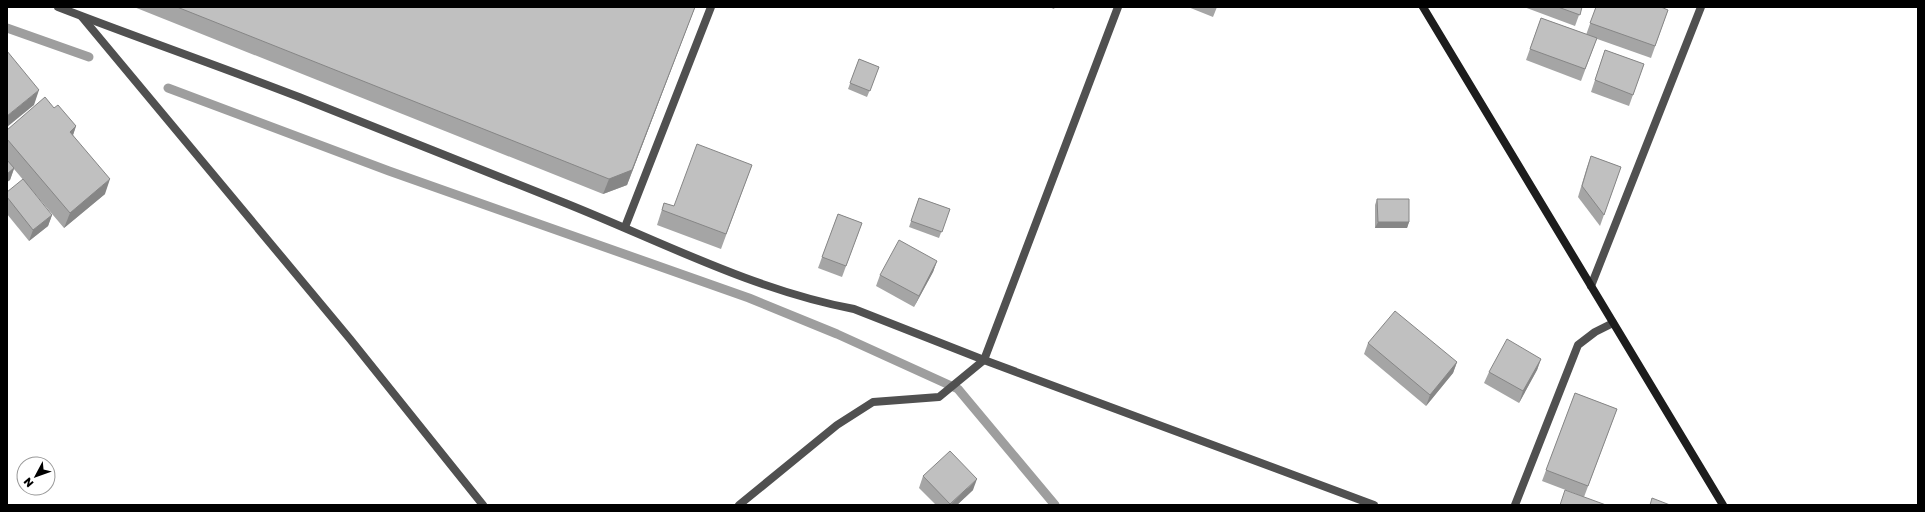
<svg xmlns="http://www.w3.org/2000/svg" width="1925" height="512" font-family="'Golos Text',sans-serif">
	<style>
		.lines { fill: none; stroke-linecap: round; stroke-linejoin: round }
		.stream { stroke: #9e9e9e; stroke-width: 9 }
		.street { stroke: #505050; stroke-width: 8 }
		.secondary { stroke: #1d1d1d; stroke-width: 8 }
		.wall { fill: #a5a5a5 }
		.shaded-wall { fill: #868686 }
		.building { fill: #c0c0c0; stroke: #868686 }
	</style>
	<rect width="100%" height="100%" fill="#fff"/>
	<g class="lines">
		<g class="stream">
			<polyline points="7,28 89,57"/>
			<polyline points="168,88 389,171 749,298 837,334 958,389 1055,505"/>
		</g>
		<g class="street">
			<path d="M58,7C138,38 219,66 299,97C388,132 476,168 565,203C660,241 753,290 854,309L984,360L1374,505"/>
			<polyline points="82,17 350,339 483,505"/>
			<polyline points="625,227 711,7"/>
			<polyline points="1591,286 1701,7"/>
			<polyline points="739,505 837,425 873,402 939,397 984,360 1118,7"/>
			<polyline points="1515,505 1578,345 1595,332 1613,323"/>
		</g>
		<polyline class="secondary" points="1423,7 1723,505"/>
	</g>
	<g class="wall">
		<polygon points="134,7 695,7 627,185 603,194"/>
		<polygon points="1049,7 1055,7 1054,9"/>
		<polygon points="1188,7 1217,7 1213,17"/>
		<polygon points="1524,7 1582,7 1575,26"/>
		<polygon points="1596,7 1668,10 1651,58 1586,35"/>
		<polygon points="1541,18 1597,38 1581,81 1526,60"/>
		<polygon points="1605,50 1644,64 1629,106 1591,92"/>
		<polygon points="859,59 879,67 867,97 848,89"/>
		<polygon points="54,108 76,126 73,135 105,194 64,228 14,169 10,180 7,182 7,130"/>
		<polygon points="1591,156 1621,167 1600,226 1578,197 1587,167"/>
		<polygon points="752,165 721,249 657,225 664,203 674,206"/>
		<polygon points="7,192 52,215 48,226 29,241 7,214"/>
		<polygon points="919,198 950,209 939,238 909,227"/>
		<polygon points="1377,199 1409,222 1407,228 1375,228 1375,205"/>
		<polygon points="838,214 862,223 842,277 818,268"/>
		<polygon points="937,261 933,272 914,307 876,286 880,275"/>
		<polygon points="1368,343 1457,362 1453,373 1426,406 1364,354"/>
		<polygon points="1541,359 1537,370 1519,403 1484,383 1489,372"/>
		<polygon points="1575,393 1617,409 1584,497 1542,481"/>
		<polygon points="923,476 973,490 957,505 936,505 919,488"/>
	</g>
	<g class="shaded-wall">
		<polygon points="695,7 627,185 603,194 609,179"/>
		<polygon points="39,90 34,105 7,127 7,116"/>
		<polygon points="76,126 71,141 70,132"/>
		<polygon points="14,168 10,180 7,182 7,174"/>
		<polygon points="110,179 105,194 64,228 70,213"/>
		<polygon points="52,215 48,226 29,241 33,230"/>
		<polygon points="1378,222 1409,222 1407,228 1375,228"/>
		<polygon points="937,261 933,272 914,307 919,296"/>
		<polygon points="1541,359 1537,370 1519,403 1523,391"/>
		<polygon points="1457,362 1453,373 1426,406 1430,395"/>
		<polygon points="977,479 973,490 957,505 950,505"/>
	</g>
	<g class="building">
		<polygon points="177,7 695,7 632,170 609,179"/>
		<polygon points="1558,7 1582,7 1580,15"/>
		<polygon points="1596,7 1661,7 1668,10 1655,46 1590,23"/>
		<polygon points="1541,18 1597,38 1585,69 1530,49"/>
		<polygon points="1605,50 1644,64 1633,95 1595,80"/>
		<polygon points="7,51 39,90 7,116"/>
		<polygon points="859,59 879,67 870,91 850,83"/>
		<polygon points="45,97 54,108 58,105 76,126 70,132 110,179 70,213 7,139 7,130"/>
		<polygon points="697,144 752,165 726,234 662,210 664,203 674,206"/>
		<polygon points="1591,156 1621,167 1604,215 1582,186"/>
		<polygon points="7,160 14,168 7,174"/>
		<polygon points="23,179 52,215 33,230 7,197 7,192"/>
		<polygon points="919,198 950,209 942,232 911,221"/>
		<polygon points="1377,199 1409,199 1409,222 1378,222"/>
		<polygon points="838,214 862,223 846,266 822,257"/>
		<polygon points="899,240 937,261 919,296 880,275"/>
		<polygon points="1395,311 1457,362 1430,395 1368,343"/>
		<polygon points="1507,339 1541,359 1523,391 1489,372"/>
		<polygon points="1575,393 1617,409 1588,486 1546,470"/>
		<polygon points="950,451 977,479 950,504 923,476"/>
		<polygon points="1565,490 1606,505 1560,505"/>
		<polygon points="1652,498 1670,505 1650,505"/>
	</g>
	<rect width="1925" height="512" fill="none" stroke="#000000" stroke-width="16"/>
	<g transform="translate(36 476) rotate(229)"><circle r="19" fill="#ffffff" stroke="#999999"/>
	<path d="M0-3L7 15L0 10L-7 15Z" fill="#000000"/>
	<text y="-6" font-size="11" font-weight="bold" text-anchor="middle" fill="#000000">N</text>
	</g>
</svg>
